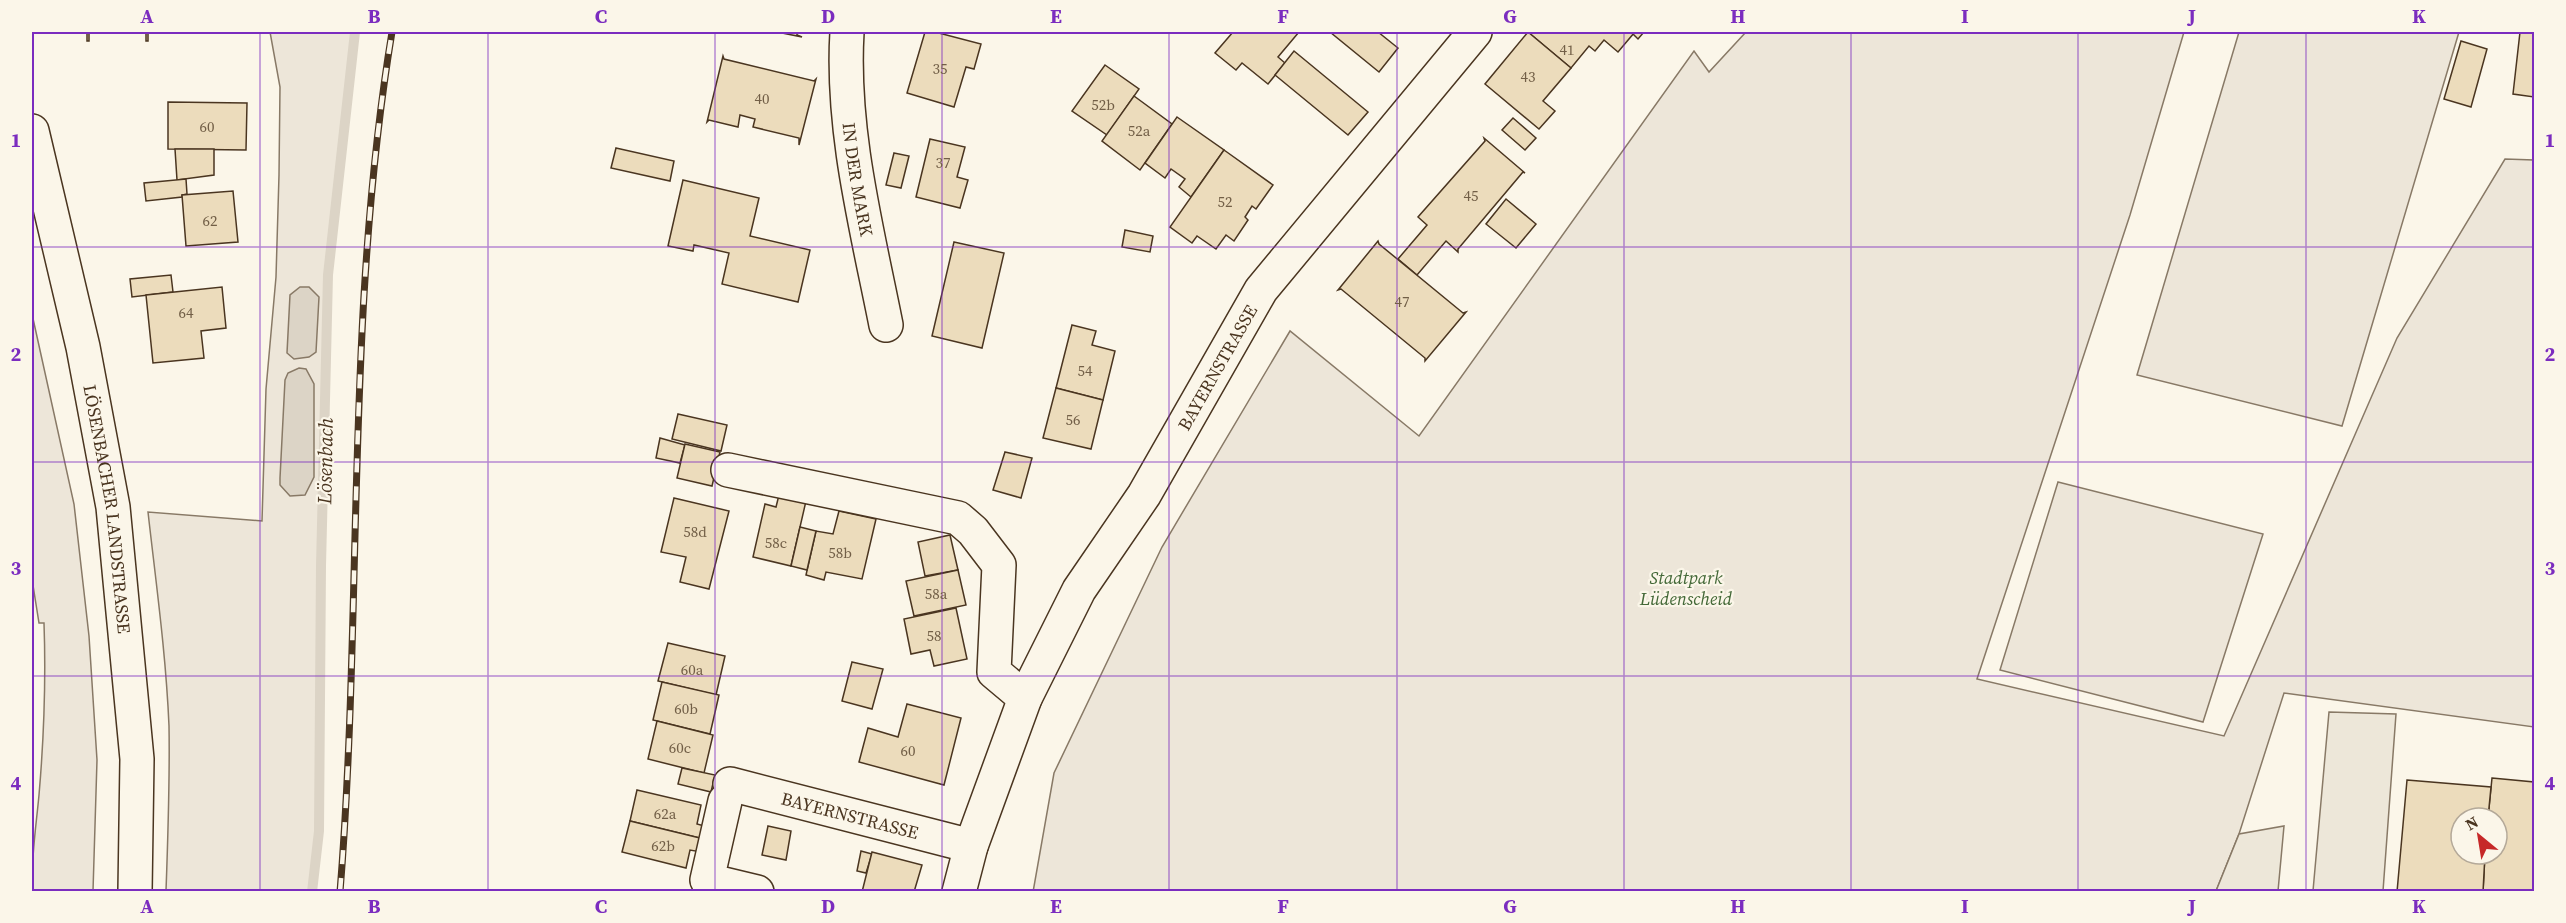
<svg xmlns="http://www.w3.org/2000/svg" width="2566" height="923" font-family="'Source Serif 4',serif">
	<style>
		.green { fill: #ede6d9; stroke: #887966; stroke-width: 1.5 }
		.parking { fill: #ede7d9; stroke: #887966; stroke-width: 1.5 }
		.water { fill: #dcd4c6; stroke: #887966; stroke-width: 1.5 }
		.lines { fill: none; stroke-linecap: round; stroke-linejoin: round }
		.stream { stroke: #dcd4c6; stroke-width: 10 }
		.building { fill: #ecdcbc; stroke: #4a3520; stroke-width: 1.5 }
		.minor-casing { stroke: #4a3520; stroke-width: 36 }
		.major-casing { stroke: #4a3520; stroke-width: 36 }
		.minor { stroke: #fbf6e9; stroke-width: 33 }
		.major { stroke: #fbf6e9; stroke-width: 33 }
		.rail-casing { stroke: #4a3520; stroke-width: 7 }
		.rail { stroke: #fbf6e9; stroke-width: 4.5; stroke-dasharray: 14; stroke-linecap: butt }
		.grid { fill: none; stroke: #7b2cbf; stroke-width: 1.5; stroke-opacity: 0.55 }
		.labels { text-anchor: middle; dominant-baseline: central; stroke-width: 4.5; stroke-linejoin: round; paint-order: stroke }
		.number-label { font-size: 15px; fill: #725f47 }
		.street-label { font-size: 18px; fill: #4a3520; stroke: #fbf6e9 }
		.park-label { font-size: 18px; font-style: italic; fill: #436837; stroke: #fbf6e9 }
		.water-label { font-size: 20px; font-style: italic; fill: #4a3520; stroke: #fbf6e9 }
		.neatline { fill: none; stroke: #7b2cbf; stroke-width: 2 }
		.grid-label { font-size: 20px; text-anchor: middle; font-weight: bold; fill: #7b2cbf }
	</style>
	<rect width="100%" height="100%" fill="#fbf6e9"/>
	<g class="green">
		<path d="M270,32H355L328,275L319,830L312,891H166C168,836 170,781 169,726C166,654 156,583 148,512L262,521L266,389L276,277L279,175L280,87Z"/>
		<polygon points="1746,32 2184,32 2130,215 1977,679 2224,736 2397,338 2505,159 2534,160 2534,727 2284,693 2239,834 2216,891 1033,892 1054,773 1162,547 1290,331 1419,436 1694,51 1709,72"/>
		<polygon points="2239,32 2459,32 2342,426 2137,375"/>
		<path d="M32,314L74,504L89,636L97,760L93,891H32C31,859 36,827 39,795C44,737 46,680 44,623H39L32,579Z"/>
		<polygon points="2058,482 2263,534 2203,722 2000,670"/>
	</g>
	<g class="parking">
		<polygon points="2329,712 2396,714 2383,891 2313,891"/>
		<polygon points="2284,826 2278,891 2216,891 2239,834"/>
	</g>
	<g class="water">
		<polygon points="300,287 309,287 319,297 316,352 309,357 294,359 287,353 290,295"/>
		<polygon points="299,368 306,369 314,384 314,477 305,495 290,496 280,485 280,478 285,380 288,373"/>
	</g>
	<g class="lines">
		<polyline class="stream" points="312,892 319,831 321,566 328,275 355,32"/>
	</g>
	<g class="building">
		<polygon points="87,32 148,32 148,41 146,41 146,33 89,32 89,41 87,41"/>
		<polygon points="777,32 797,32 797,35 802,37"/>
		<polygon points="925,32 935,32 981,44 974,69 966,67 954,107 907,93"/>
		<polygon points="1233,32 1299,32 1278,57 1285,63 1268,84 1242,63 1236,70 1215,53"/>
		<polygon points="1330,32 1378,32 1398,48 1379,72"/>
		<polygon points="1528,32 1631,32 1634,33 1618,52 1604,40 1595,51 1589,46 1571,68"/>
		<polygon points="1528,32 1571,68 1543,101 1555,111 1539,129 1485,84"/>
		<polygon points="1631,32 1644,32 1638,39"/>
		<polygon points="2520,32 2534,32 2534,97 2513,94"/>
		<polygon points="2461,41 2487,49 2471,107 2444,99"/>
		<polygon points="1294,51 1368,112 1348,135 1275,75"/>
		<polygon points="723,56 724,59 814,81 816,79 799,145 799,138 753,127 755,119 740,115 738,127 709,120 707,122"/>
		<polygon points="1105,65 1139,89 1107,135 1072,111"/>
		<polygon points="1134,96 1172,124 1140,170 1102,141"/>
		<polygon points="168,102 247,103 246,150 168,149"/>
		<polygon points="1177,117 1224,150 1191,197 1179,187 1185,179 1171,169 1165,178 1145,163"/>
		<polygon points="1513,118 1536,138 1525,150 1502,130"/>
		<polygon points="1484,138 1525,173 1523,172 1458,249 1458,252 1446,241 1417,275 1398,259 1427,225 1418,217 1485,141"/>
		<polygon points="930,139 965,147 957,177 968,180 960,208 916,197"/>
		<polygon points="616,148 674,161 670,181 611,168"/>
		<polygon points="175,149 214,149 214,175 177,180"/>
		<polygon points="1224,150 1273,185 1256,209 1252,206 1245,217 1248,220 1234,241 1226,235 1216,249 1197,236 1192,243 1170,227"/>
		<polygon points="894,153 909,156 901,188 886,185"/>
		<polygon points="186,179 187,194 182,195 182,197 146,201 144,183"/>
		<polygon points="683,180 759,198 750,236 810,250 798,302 722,284 729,253 694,245 693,251 668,246"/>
		<polygon points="233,191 238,242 186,246 182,195"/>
		<polygon points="1506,199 1536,224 1516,248 1486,224"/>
		<polygon points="1125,230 1153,236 1150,252 1122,247"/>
		<polygon points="1378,241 1379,244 1463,313 1466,312 1425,361 1425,358 1341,289 1338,290"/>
		<polygon points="954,242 1004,253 982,348 932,336"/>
		<polygon points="171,275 173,292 132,297 130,279"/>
		<polygon points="222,287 226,328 201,331 204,358 153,363 146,295"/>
		<polygon points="1072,325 1096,331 1092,345 1115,351 1103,400 1056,388"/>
		<polygon points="1056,388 1103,400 1091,449 1043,438"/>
		<polygon points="678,414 727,425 721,451 672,439"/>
		<polygon points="660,438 685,445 680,463 656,458"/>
		<polygon points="685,444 720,452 712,486 677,478"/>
		<polygon points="1005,452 1032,458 1021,498 993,490"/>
		<polygon points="779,495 806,501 791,566 753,557 765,504 776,507"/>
		<polygon points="674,498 729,511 709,589 680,582 686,557 661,552"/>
		<polygon points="839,511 876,519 862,579 826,572 824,580 806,575 816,531 833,534"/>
		<polygon points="800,527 816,531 807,570 791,566"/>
		<polygon points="950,535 958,570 925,576 918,542"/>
		<polygon points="958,570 966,605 914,616 906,581"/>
		<polygon points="956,608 967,659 934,666 930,650 911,654 904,619"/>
		<polygon points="668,643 725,656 716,695 658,681"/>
		<polygon points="852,662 883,669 872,709 842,701"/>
		<polygon points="662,682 719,695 710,734 653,720"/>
		<polygon points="907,704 961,718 944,785 859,762 868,728 898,737"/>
		<polygon points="657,721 713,735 704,773 648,759"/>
		<polygon points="682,768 715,775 711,792 678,784"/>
		<polygon points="2492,778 2534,782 2534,892 2483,892 2485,854 2497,854 2497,818 2488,818"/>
		<polygon points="2407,780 2491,787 2488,818 2461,818 2461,854 2485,854 2483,892 2397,892"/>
		<polygon points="637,790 701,805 697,824 708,827 704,839 630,821"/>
		<polygon points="630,821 704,839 701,852 690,850 686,868 622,852"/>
		<polygon points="768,826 791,831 786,860 762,855"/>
		<polygon points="861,851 872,854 866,873 857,871"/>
		<polygon points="872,852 922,865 914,892 862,892"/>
	</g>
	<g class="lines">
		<defs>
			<g id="minor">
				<path id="s1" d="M847,32C841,130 867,229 886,325"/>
				<polyline points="728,470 958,518 973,531 999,565 994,672 1025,698"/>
				<path id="s2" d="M730,784L971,846"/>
				<polyline points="725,801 707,880 757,892"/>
				<path id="s3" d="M959,892L971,846L1025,698L1079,590L1144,495L1261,290L1475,32"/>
			</g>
			<g id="major">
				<path id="s4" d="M32,131L83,347L113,507L137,759L135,892"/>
			</g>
		</defs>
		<use href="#minor" class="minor-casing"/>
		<use href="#major" class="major-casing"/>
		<use href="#minor" class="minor"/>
		<use href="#major" class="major"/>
		<defs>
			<path id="rail" d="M340,892C363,605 345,316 392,32"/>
		</defs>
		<use href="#rail" class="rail-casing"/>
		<use href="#rail" class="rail"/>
	</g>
	<path class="grid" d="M260,32V892M488,32V892M715,32V892M942,32V892M1169,32V892M1397,32V892M1624,32V892M1851,32V892M2078,32V892M2306,32V892M32,247H2534M32,462H2534M32,676H2534"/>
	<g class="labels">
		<g class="number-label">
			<text x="1567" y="49">41</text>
			<text x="940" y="68">35</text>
			<text x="1528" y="76">43</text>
			<text x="762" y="98">40</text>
			<text x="1103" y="104">52b</text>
			<text x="207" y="126">60</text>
			<text x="1139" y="130">52a</text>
			<text x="943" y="162">37</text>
			<text x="1471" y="195">45</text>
			<text x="1225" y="201">52</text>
			<text x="210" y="220">62</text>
			<text x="1402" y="301">47</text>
			<text x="186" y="312">64</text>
			<text x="1085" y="370">54</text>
			<text x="1073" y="419">56</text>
			<text x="695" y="531">58d</text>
			<text x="776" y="542">58c</text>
			<text x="840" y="552">58b</text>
			<text x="936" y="593">58a</text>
			<text x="934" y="635">58</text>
			<text x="692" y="669">60a</text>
			<text x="686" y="708">60b</text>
			<text x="680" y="747">60c</text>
			<text x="908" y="750">60</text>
			<text x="665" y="813">62a</text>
			<text x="663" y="845">62b</text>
		</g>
		<g class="street-label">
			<text stroke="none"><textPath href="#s1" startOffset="148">IN DER MARK</textPath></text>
			<text stroke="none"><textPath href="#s3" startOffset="588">BAYERNSTRASSE</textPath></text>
			<text stroke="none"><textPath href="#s4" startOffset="386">LÖSENBACHER LANDSTRASSE</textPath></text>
			<text stroke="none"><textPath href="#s2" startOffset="124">BAYERNSTRASSE</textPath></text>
		</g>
		<g class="park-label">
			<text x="1686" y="577">Stadtpark<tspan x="1686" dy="21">Lüdenscheid</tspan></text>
		</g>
		<g class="water-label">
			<text transform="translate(325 461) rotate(-89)">Lösenbach</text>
		</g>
	</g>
	<rect width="2566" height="923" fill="none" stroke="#fbf6e9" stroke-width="66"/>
	<g transform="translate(2479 836) rotate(330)"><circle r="28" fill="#fbf6e9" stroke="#b4a999" stroke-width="1.5"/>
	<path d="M0-4.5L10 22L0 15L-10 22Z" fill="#c62828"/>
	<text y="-9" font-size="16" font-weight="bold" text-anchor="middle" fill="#4a3520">N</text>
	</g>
	<rect x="33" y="33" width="2500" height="857" class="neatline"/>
	<g class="grid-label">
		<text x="147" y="23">A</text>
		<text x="374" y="23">B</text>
		<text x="601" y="23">C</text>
		<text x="828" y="23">D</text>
		<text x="1056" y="23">E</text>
		<text x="1283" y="23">F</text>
		<text x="1510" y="23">G</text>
		<text x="1738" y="23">H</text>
		<text x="1965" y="23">I</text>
		<text x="2192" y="23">J</text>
		<text x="2419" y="23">K</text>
		<text x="16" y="147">1</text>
		<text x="2550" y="147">1</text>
		<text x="16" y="361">2</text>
		<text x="2550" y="361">2</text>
		<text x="16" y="575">3</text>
		<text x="2550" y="575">3</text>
		<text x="16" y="790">4</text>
		<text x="2550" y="790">4</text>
		<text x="147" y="913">A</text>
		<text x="374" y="913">B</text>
		<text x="601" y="913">C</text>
		<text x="828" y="913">D</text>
		<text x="1056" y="913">E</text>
		<text x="1283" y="913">F</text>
		<text x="1510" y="913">G</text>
		<text x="1738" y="913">H</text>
		<text x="1965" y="913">I</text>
		<text x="2192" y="913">J</text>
		<text x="2419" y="913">K</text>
	</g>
</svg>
